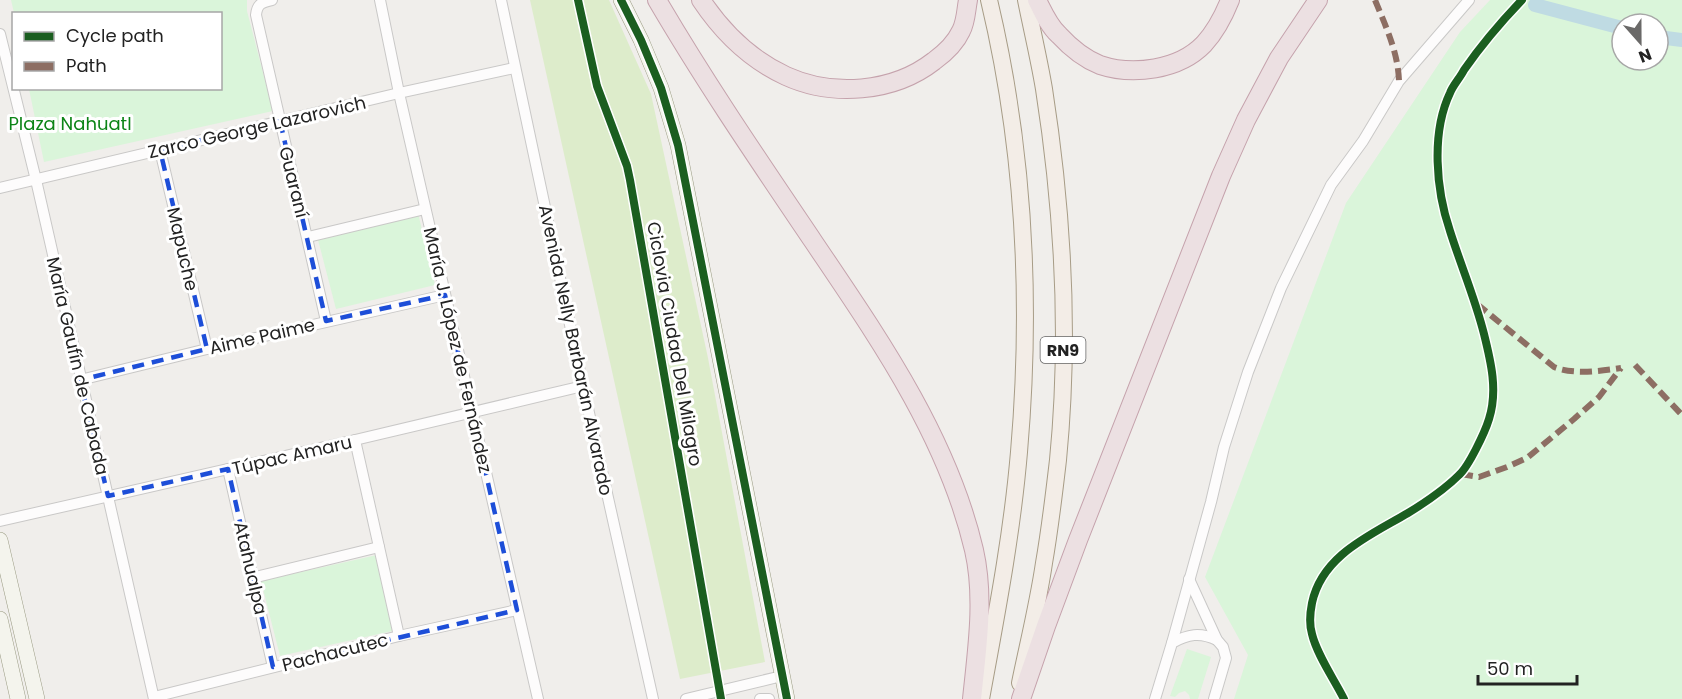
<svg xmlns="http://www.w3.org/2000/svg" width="1682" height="699" font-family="Poppins,sans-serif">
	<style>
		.grass { fill: #ddeccb }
		.park { fill: #daf5da; fill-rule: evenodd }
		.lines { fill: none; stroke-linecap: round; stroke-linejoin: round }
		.canal { stroke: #bfdbe3; stroke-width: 14 }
		.street-casing { stroke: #c9c8c7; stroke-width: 12 }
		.secondary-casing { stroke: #999a82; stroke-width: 16 }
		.primary-casing { stroke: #a79c86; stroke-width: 18 }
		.highway-casing { stroke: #c5a2ac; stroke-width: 20 }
		.street { stroke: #fdfcfc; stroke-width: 10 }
		.secondary { stroke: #f4f4ed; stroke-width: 15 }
		.primary { stroke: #f3ede7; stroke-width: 16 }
		.highway { stroke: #ece0e2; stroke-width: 18 }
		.quiet { stroke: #8d6e63; stroke-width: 6; stroke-dasharray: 12 6; stroke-linecap: butt }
		.cycleway-casing { stroke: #fff; stroke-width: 11 }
		.cycleway { stroke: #1b5e20; stroke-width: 8 }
		.marked { fill: none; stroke: #1d4ed8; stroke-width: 4.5; stroke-dasharray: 12 8; stroke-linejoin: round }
		.labels { text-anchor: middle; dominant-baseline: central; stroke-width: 6; stroke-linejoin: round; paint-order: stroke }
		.shield { fill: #fff; stroke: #646464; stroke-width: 1.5 }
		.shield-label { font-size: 16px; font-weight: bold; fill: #222 }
		.park-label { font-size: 18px; fill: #0c8416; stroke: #fff }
		.street-label { font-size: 18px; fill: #222; stroke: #fff }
	</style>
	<rect width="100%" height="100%" fill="#f0eeeb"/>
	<polygon class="grass" points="530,0 609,0 651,94 708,358 765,662 680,679"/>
	<g class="park">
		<polygon points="11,0 247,0 247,11 273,111 44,162 29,89 220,88 220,14 14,13"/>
		<path d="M1490,0H1682V699H1234L1248,655L1205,577L1346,203L1460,32ZM1622,24H1658V60H1622Z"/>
		<polygon points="418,213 435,285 336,309 317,236"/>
		<polygon points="377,555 397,630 280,656 261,581"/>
		<polygon points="1187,649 1211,657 1198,699 1190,699 1189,695 1185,691 1179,693 1175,697 1170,696"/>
	</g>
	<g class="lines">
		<g class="canal">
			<polyline points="1535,5 1622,28"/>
			<polyline points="1658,37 1682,40"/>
		</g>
		<defs>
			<g id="street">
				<path d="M272,0C262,2 257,4 256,15L326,321"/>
				<polyline points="380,0 399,93 538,699"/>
				<polyline points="501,0 583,386 653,699"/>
				<polyline points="0,34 36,180 154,699"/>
				<polyline points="160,150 207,349"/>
				<polyline points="0,188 399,93 514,68"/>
				<polyline points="308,237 425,209"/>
				<polyline points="80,380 207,349 445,295"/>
				<polyline points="355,440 399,636"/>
				<polyline points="228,469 273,667"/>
				<polyline points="0,521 355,440 583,386"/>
				<polyline points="252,578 379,547"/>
				<polyline points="1189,579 1217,640 1223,647 1226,658 1214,699"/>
				<polyline points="1172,643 1211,502 1224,447 1248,372 1281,288 1331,185 1363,141 1399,81 1469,0"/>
				<polyline points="154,697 399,636 517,610"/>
				<polyline points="686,699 782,676"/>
				<polyline points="760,699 769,699"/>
				<path d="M1155,699L1172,643C1188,634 1200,632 1217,640"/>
			</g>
			<g id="secondary">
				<polyline points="621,0 641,40 661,88 678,145 787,699"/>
				<polyline points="0,540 37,699"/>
				<polyline points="0,619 18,699"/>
			</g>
			<g id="primary">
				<path d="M1020,683C1028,644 1038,604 1044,563C1050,529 1054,494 1058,460C1070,337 1063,211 1044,89C1039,59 1032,30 1026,0"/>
				<path d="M981,699C996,617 1012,535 1019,452C1032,301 1024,147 989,0"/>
			</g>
			<g id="highway">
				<path d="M657,0C705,82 759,161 813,241C877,336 947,435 974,550C985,598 977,650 972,699"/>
				<path d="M701,0C723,33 749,59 786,76C832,97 893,93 934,61C945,53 955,44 961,31C966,22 966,10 968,0"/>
				<path d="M1037,0C1043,12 1049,26 1059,35C1070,47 1085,59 1100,65C1133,76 1179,70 1204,44C1215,32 1224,15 1230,0"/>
				<polyline points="1021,699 1046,626 1078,540 1221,176 1246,120 1279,58 1318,0"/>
			</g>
		</defs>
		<use href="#street" class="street-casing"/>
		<use href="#secondary" class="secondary-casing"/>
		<use href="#primary" class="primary-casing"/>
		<use href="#highway" class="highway-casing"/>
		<use href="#street" class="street"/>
		<use href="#secondary" class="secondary"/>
		<use href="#primary" class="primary"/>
		<use href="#highway" class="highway"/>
		<g class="quiet">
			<path d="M1375,0C1386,27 1398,52 1399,81"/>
			<path d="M1477,304L1554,367C1574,375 1600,371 1621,368"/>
			<polyline points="1635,365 1682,415"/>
			<polyline points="1461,474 1479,477 1507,467 1527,458 1574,419 1599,397 1621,368"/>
		</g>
		<defs>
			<g id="cycleway">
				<polyline points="578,0 597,86 627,166 630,180 721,699"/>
				<polyline points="621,0 641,40 661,88 678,145 787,699"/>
				<path d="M1344,699C1334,679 1317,655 1312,634C1309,624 1310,613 1312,603C1322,555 1371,535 1408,513C1426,502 1444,490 1459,475C1469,466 1485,432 1489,419C1498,391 1491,362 1484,334C1475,298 1461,266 1450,231C1436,190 1431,133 1450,93C1453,85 1460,78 1464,70C1482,44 1500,23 1522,0"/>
			</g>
		</defs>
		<use href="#cycleway" class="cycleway-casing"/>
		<use href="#cycleway" class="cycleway"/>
	</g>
	<path class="marked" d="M280,121L326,321L445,295L517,610L273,667L228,469L108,496L80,380L207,349L160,150Z"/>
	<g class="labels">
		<rect class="shield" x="1040.5" y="337" width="45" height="26" rx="4.5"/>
		<g class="shield-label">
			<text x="1063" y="350">RN9</text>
		</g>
		<g class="park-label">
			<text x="70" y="123">Plaza Nahuatl</text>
		</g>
		<g class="street-label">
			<text transform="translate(257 127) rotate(-13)">Zarco George Lazarovich</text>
			<text transform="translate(294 182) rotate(76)">Guaraní</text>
			<text transform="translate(183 249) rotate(77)">Mapuche</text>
			<text transform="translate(262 336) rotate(-13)">Aime Paime</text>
			<text transform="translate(675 344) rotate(80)">Ciclovia Ciudad Del Milagro</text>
			<text transform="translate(458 350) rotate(77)">María J. López de Fernández</text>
			<text transform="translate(576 350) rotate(78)">Avenida Nelly Barbarán Alvarado</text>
			<text transform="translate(78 366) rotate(77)">María Gaufín de Cabada</text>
			<text transform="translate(292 455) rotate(-13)">Túpac Amaru</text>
			<text transform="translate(251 568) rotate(77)">Atahualpa</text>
			<text transform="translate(335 652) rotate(-14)">Pachacutec</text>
		</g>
	</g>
	<rect x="12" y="12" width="210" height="78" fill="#ffffff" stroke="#a7a7a7" stroke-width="1.5"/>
	<rect x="24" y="32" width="30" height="9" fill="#1b5e20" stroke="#a7a7a7" stroke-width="1.5"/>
	<text x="66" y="42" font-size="18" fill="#222222">Cycle path</text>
	<rect x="24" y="62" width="30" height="9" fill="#8d6e63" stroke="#a7a7a7" stroke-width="1.5"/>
	<text x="66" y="72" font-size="18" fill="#222222">Path</text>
	<g transform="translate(1640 42) rotate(159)"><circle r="28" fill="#ffffff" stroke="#a7a7a7" stroke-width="1.5"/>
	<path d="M0-4.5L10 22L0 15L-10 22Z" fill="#6a6968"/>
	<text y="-9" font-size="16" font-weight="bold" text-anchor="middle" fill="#222222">N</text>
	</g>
	<path d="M1478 675v9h99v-9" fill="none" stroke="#222222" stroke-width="3"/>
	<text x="1487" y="675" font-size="18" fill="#222222" stroke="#ffffff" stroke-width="4.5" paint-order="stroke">50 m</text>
</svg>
